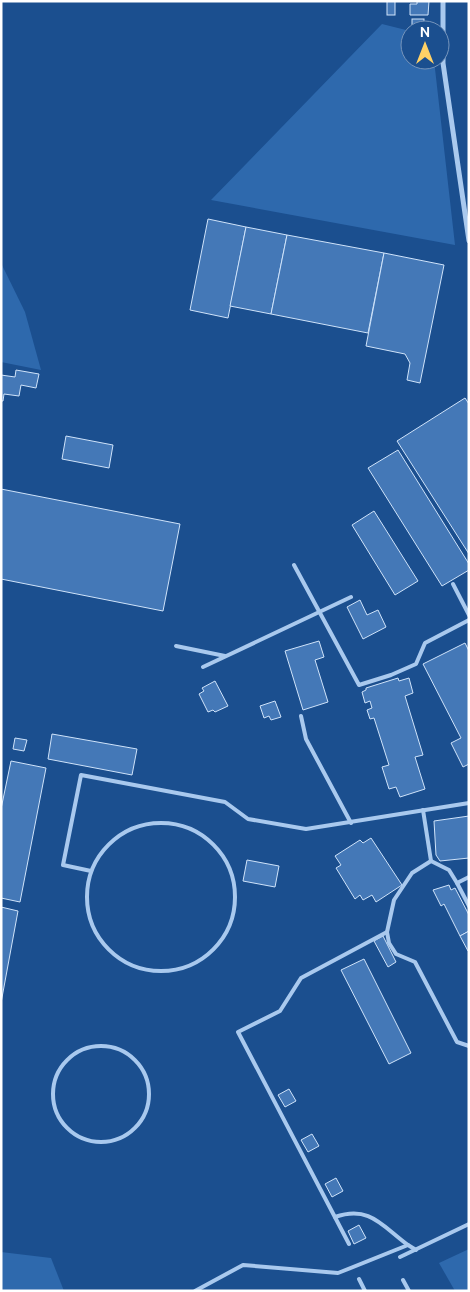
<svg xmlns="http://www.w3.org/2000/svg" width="470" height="1292" font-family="Ubuntu,sans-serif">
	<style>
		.green { fill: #2e69ad }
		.building { fill: #4478b7; stroke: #cfe3fa }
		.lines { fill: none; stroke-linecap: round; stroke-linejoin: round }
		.path { stroke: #a9c9ee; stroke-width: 2; stroke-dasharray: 2.5 4; stroke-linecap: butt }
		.lane { stroke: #a9c9ee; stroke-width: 4 }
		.street { stroke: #a9c9ee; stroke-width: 5 }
	</style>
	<rect width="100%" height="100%" fill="#1b4f8f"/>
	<g class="green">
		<polygon points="382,24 410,31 410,60 434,60 455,245 211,200"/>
		<polygon points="1,263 25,312 41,370 1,362"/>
		<polygon points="469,1249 469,1291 455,1291 439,1263"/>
		<polygon points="1,1252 51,1258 64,1291 1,1291"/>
	</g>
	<g class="building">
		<rect x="387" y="1" width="8" height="14"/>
		<polygon points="417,1 429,1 428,15 410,15 410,4 417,4"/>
		<rect x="412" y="19" width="12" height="11"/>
		<polygon points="208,219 246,227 228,318 190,310"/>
		<polygon points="246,227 287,235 271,314 230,306"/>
		<polygon points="287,235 384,253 368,333 271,314"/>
		<polygon points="384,253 444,265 420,383 407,380 410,363 405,354 366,346"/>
		<polygon points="16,370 39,374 36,388 21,385 19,396 4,394 3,401 1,401 1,375 15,377"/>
		<polygon points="465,398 469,404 469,554 397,441"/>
		<polygon points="66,436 113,445 109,468 62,459"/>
		<polygon points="398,450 469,564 469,570 442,586 368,468"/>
		<polygon points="1,489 180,524 163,611 1,579"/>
		<polygon points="374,511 418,581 395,595 352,525"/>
		<polygon points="360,600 367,615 378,610 386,627 363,639 347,607"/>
		<polygon points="319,641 324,657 315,660 328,702 303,710 285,651"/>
		<polygon points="465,643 469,651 469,764 463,767 451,743 461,738 423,664"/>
		<polygon points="398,678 399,681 409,678 413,693 405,696 423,755 415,757 425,789 400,797 396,787 389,789 382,767 389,765 374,718 370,719 367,710 372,708 370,701 365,703 362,692 366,690 366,688"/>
		<polygon points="215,681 228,706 215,712 213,710 208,712 199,694 204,691 202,688"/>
		<polygon points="275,701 281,717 271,720 269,716 264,718 260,706"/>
		<polygon points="52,734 137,749 132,775 48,759"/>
		<polygon points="15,738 27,740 24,751 13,749"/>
		<polygon points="11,761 46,768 20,902 1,898 1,809"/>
		<polygon points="469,816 469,858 440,861 436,855 434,821"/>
		<polygon points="371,838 402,885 376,902 372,895 363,900 360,895 355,899 336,868 341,865 335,856 360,840 363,843"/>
		<polygon points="247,860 279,866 275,887 243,881"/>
		<polygon points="449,885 451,890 455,888 469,915 469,931 460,936 444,904 441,906 433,890"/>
		<polygon points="1,907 18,911 1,1003"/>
		<polygon points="469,931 469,951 468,951 460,936"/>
		<polygon points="383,936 396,962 388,967 374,941"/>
		<polygon points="364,959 411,1053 389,1064 341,970"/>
		<polygon points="289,1089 296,1101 285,1107 278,1095"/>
		<polygon points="312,1134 319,1146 308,1152 301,1140"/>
		<polygon points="336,1178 343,1191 332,1197 325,1184"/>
		<polygon points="359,1225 366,1238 354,1244 348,1231"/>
	</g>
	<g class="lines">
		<polyline class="path" points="1,437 2,437"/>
		<g class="lane">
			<polyline points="294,565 359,685 391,675 416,664 425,643 469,620"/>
			<polyline points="453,584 469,615"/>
			<polyline points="176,646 225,656"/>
			<polyline points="203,667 351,597"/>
			<polyline points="301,716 306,739 351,823"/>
			<polyline points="423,810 431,861 449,870 457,883 469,877"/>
			<circle cx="161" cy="897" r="74"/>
			<polyline points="431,861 412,873 394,900 387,932 389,943 396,954 415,962 457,1042 469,1046"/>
			<polyline points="91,871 63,865 81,775 225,802 248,819 306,829 469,803"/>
			<polyline points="457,883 469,906"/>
			<circle cx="101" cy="1094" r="48"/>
			<path d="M335,1217C370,1205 382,1226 408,1245"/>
			<polyline points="349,1244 238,1032 280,1011 301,978 387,932"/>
			<polyline points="400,1257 469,1224"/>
			<polyline points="359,1279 365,1291"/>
			<polyline points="403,1280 409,1291"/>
			<polyline points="195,1291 243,1265 338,1273 408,1245 416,1250"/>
		</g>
		<polyline class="street" points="443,1 443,63 469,241"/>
	</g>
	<rect width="470" height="1292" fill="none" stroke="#ffffff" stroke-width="5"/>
	<g transform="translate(425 45)"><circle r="24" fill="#1b4f8f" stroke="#7695bc"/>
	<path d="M0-4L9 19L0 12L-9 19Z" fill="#ffd166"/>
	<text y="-8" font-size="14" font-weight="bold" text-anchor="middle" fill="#ffffff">N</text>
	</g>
</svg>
